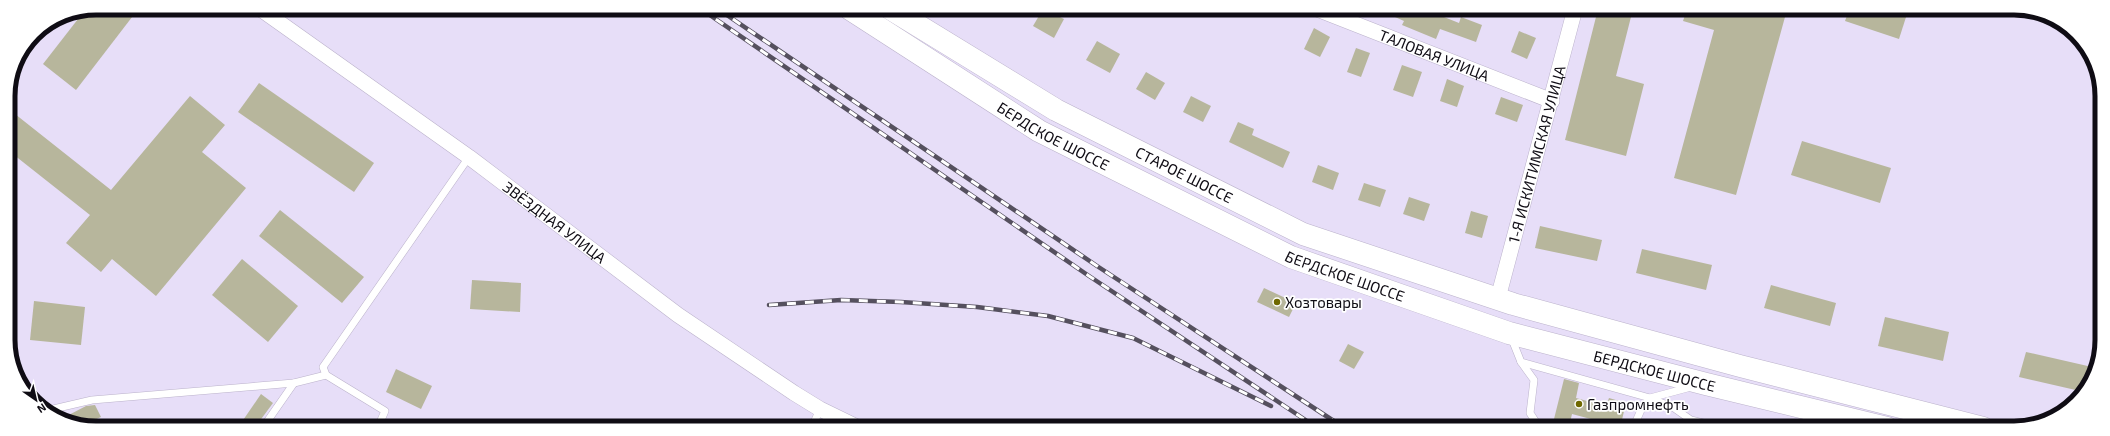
<svg xmlns="http://www.w3.org/2000/svg" width="2110" height="436" font-family="'Exo 2',sans-serif">
	<style>
		.building { fill: #b7b69c }
		.lines { fill: none; stroke-linecap: round; stroke-linejoin: round }
		.lane-casing { stroke: #bbb2cb; stroke-width: 8 }
		.street-casing { stroke: #bbb2cb; stroke-width: 16 }
		.highway-casing { stroke: #bbb2cb; stroke-width: 23 }
		.lane { stroke: #fff; stroke-width: 7 }
		.street { stroke: #fff; stroke-width: 15 }
		.highway { stroke: #fff; stroke-width: 22 }
		.rail-casing { stroke: #55505e; stroke-width: 4.5 }
		.rail { stroke: #fff; stroke-width: 3; stroke-dasharray: 9; stroke-linecap: butt }
		.poi-dot { fill: #6f6800; stroke: #fff; stroke-width: 1.5 }
		.labels { text-anchor: middle; dominant-baseline: central; stroke-width: 3.5; stroke-linejoin: round; paint-order: stroke }
		.street-label { font-size: 15px; fill: #0f0c14; stroke: #fff }
		.poi-label { font-size: 15px; fill: #0f0c14; stroke: #fff; text-anchor: start }
		.rim { fill: none; stroke: #0f0c14; stroke-width: 5 }
	</style>
	<rect width="100%" height="100%" fill="#e7def8"/>
	<g class="building">
		<polygon points="96,8 139,8 76,90 43,64 85,10"/>
		<polygon points="1043,9 1064,19 1054,38 1033,26"/>
		<polygon points="1377,9 1424,9 1459,23 1461,17 1482,25 1476,42 1440,29 1436,39 1402,25 1404,21"/>
		<polygon points="1598,9 1633,9 1616,76 1644,84 1626,156 1565,140"/>
		<polygon points="1687,9 1759,9 1785,17 1736,195 1674,178 1714,30 1683,21"/>
		<polygon points="1849,10 1894,10 1907,14 1899,39 1845,21"/>
		<polygon points="1314,28 1330,37 1320,57 1304,49"/>
		<polygon points="1519,31 1536,38 1527,59 1511,52"/>
		<polygon points="1097,41 1120,54 1110,73 1086,60"/>
		<polygon points="1356,48 1370,53 1361,77 1347,72"/>
		<polygon points="1402,65 1422,72 1413,97 1393,90"/>
		<polygon points="1146,72 1165,83 1155,100 1136,89"/>
		<polygon points="1447,79 1464,86 1457,107 1440,101"/>
		<polygon points="259,83 374,163 354,192 238,112"/>
		<polygon points="190,96 225,125 202,152 246,188 156,296 112,259 101,272 66,243 90,215 9,151 8,122 15,114 111,190"/>
		<polygon points="1191,96 1211,106 1203,122 1183,112"/>
		<polygon points="1501,97 1523,105 1517,122 1495,114"/>
		<polygon points="1238,122 1254,129 1252,135 1290,152 1283,168 1229,142"/>
		<polygon points="1802,141 1891,168 1880,203 1791,175"/>
		<polygon points="1318,165 1339,173 1333,190 1312,182"/>
		<polygon points="1364,183 1386,190 1380,207 1358,200"/>
		<polygon points="1409,197 1430,204 1424,221 1403,214"/>
		<polygon points="280,210 364,277 342,303 259,236"/>
		<polygon points="1471,211 1488,216 1482,238 1465,233"/>
		<polygon points="1540,226 1602,240 1597,261 1535,248"/>
		<polygon points="1642,249 1712,265 1706,290 1636,273"/>
		<polygon points="242,259 298,306 268,342 212,295"/>
		<polygon points="472,280 521,283 520,312 470,309"/>
		<polygon points="1771,285 1836,303 1830,326 1764,308"/>
		<polygon points="1264,288 1296,303 1289,317 1257,302"/>
		<polygon points="34,301 85,307 81,345 30,340"/>
		<polygon points="1885,317 1949,332 1943,361 1878,346"/>
		<polygon points="1348,344 1364,352 1354,369 1339,361"/>
		<polygon points="2026,352 2092,367 2091,374 2080,391 2019,377"/>
		<polygon points="396,369 432,386 421,409 386,392"/>
		<polygon points="1564,379 1579,383 1576,398 1606,406 1609,398 1626,403 1620,428 1600,428 1602,422 1572,414 1569,427 1552,427"/>
		<polygon points="261,394 273,403 256,426 239,426"/>
		<polygon points="95,405 101,417 81,426 63,418 86,406"/>
	</g>
	<g class="lines">
		<defs>
			<g id="lane">
				<polyline points="1511,337 1521,362 1650,398 1691,387"/>
				<polyline points="1521,362 1534,380 1530,413 1539,427"/>
				<polyline points="49,410 92,400 294,383"/>
				<polyline points="264,426 294,383 326,375"/>
				<polyline points="378,427 385,411 326,375 323,367 469,157"/>
				<polyline points="812,427 820,409"/>
				<polyline points="1633,428 1641,410 1650,398 1674,408 1691,420 1723,428"/>
			</g>
			<g id="street">
				<path id="s1" d="M259,8L469,157L678,315L794,393L820,409L857,427"/>
				<path id="s2" d="M1317,9L1552,101"/>
				<path id="s3" d="M1498,298L1575,9"/>
			</g>
			<g id="highway">
				<path id="s4" d="M850,9L1039,131L1291,257L1509,333L1706,384L1887,428"/>
				<path id="s5" d="M891,9L1056,110L1303,234L1513,304L1740,366L1983,428"/>
			</g>
		</defs>
		<use href="#lane" class="lane-casing"/>
		<use href="#street" class="street-casing"/>
		<use href="#highway" class="highway-casing"/>
		<use href="#lane" class="lane"/>
		<use href="#street" class="street"/>
		<use href="#highway" class="highway"/>
		<defs>
			<g id="rail">
				<polyline points="701,9 1089,276 1316,427"/>
				<polyline points="718,9 1097,266 1343,427"/>
				<polyline points="769,305 841,300 901,302 977,307 1048,316 1133,338 1271,406"/>
			</g>
		</defs>
		<use href="#rail" class="rail-casing"/>
		<use href="#rail" class="rail"/>
	</g>
	<g class="poi-dot">
		<circle cx="1277" cy="302" r="4"/>
		<circle cx="1579" cy="404" r="4"/>
	</g>
	<g class="labels">
		<g class="street-label">
			<text stroke="none"><textPath href="#s2" startOffset="126">ТАЛОВАЯ УЛИЦА</textPath></text>
			<text stroke="none"><textPath href="#s4" startOffset="240">БЕРДСКОЕ ШОССЕ</textPath></text>
			<text stroke="none"><textPath href="#s3" startOffset="149">1-Я ИСКИТИМСКАЯ УЛИЦА</textPath></text>
			<text stroke="none"><textPath href="#s5" startOffset="337">СТАРОЕ ШОССЕ</textPath></text>
			<text stroke="none"><textPath href="#s1" startOffset="365">ЗВЁЗДНАЯ УЛИЦА</textPath></text>
			<text stroke="none"><textPath href="#s4" startOffset="564">БЕРДСКОЕ ШОССЕ</textPath></text>
			<text stroke="none"><textPath href="#s4" startOffset="888">БЕРДСКОЕ ШОССЕ</textPath></text>
		</g>
		<g class="poi-label">
			<text x="1285" y="302">Хозтовары</text>
			<text x="1587" y="404">Газпромнефть</text>
		</g>
	</g>
	<path d="M0 0H2110V436H0ZM96 15H2014A81 81 0 0 1 2095 96V340A81 81 0 0 1 2014 421H96A81 81 0 0 1 15 340V96A81 81 0 0 1 96 15Z" fill="#fff" fill-rule="evenodd"/>
	<path class="rim" d="M96 15H2014A81 81 0 0 1 2095 96V340A81 81 0 0 1 2014 421H96A81 81 0 0 1 15 340V96A81 81 0 0 1 96 15Z"/>
	<g transform="translate(36 400) rotate(146)" stroke="#ffffff" stroke-width="3" paint-order="stroke">
	<path d="M0-3L7 15L0 10L-7 15Z" fill="#0f0c14"/>
	<text y="-6" font-size="11" font-weight="bold" text-anchor="middle" fill="#0f0c14">N</text>
	</g>
</svg>
